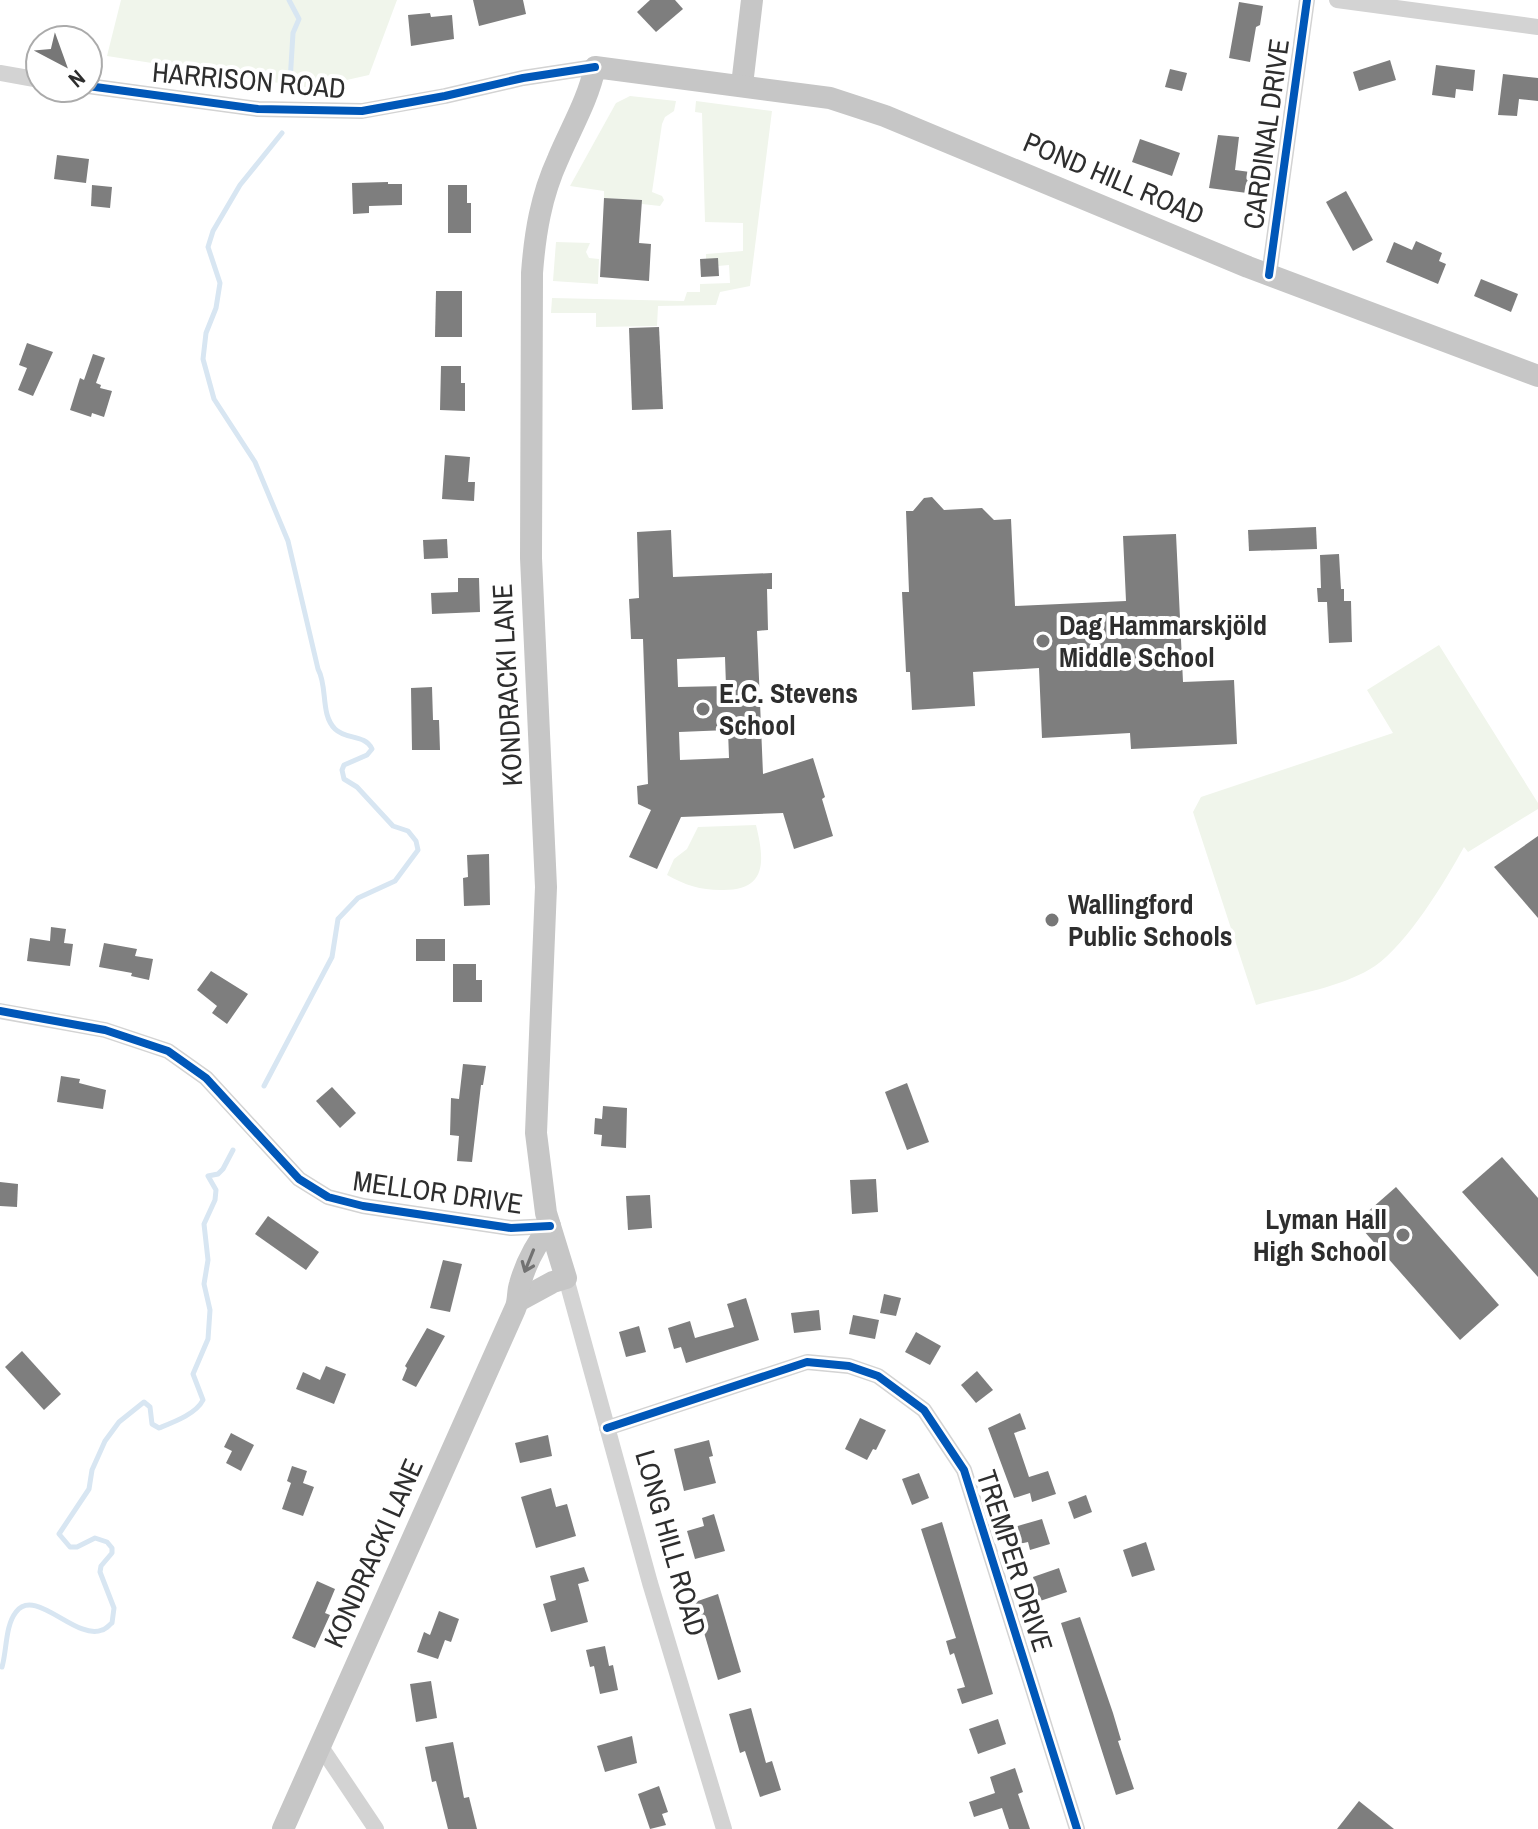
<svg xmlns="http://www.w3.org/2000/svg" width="1538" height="1829" font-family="'Archivo Narrow',sans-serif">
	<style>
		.green { fill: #f0f5eb }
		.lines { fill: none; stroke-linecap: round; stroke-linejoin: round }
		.stream { stroke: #d8e6f2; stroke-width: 5 }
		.building { fill: #7e7e7e; fill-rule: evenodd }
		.minor { stroke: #d3d3d3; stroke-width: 16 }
		.major { stroke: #c6c6c6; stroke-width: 22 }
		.cycleway-casing { stroke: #fff; stroke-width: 13 }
		.cycleway { stroke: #0057b8; stroke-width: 8 }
		.oneway { stroke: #727272 }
		.poi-dot { fill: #777; stroke: #fff; stroke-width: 3 }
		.labels { text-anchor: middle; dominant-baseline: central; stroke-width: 8; stroke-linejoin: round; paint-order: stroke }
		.street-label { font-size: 28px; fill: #2e2e2e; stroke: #fff }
		.poi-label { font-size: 28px; font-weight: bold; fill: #2e2e2e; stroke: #fff; text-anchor: start }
	</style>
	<rect width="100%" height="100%" fill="#fff"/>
	<g class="green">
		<polygon points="121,0 397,0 369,75 311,88 107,56"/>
		<polygon points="630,96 676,101 674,111 665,117 662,124 652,192 662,196 664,200 660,206 642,204 642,200 604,198 604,191 570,186 616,103"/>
		<polygon points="696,101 772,111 750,286 720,292 716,305 658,306 657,326 596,327 596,313 551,313 552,298 684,301 687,292 700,292 700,284 730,283 729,265 718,266 706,259 706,254 743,251 743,223 705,222 702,113 695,112"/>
		<polygon points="556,242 590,243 586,252 589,258 599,259 598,284 553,281"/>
		<path d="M1439,645L1538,803V809L1468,852L1464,847C1445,882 1407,944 1375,966C1344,987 1292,995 1256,1005L1193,812L1201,797L1393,733L1367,690Z"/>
		<path d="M756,825C765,862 767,891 721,890C700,890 685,885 667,875L674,859L687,849L698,827Z"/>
	</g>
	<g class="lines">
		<g class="stream">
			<polyline points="289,0 299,19 293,33 290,82"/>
			<path d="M264,1086L332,957L338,919L358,898L395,881L418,850L416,841L408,831L393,826L357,787L344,779L342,770L344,765L367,755L372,749C365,734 346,740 335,729C320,714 328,687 318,669L288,541L255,462L214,399L203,359L206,333L216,308L220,283L208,247L213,231L240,185L282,133"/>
			<path d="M2,1667C7,1650 5,1626 16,1612C35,1586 76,1641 102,1630C106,1629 109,1625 112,1623L114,1608L100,1572L101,1566L112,1553V1548L107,1542L95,1538L77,1547H70L59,1534L89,1489L92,1470L105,1441L119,1422L144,1402L150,1407L152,1424L159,1428C174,1422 196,1414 203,1400L193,1374L208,1339L210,1310L204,1284L208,1260L204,1224L215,1200L216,1190L208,1176L218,1174L223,1169L233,1150"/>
		</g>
	</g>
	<g class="building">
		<polygon points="473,0 523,0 526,14 479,26"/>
		<polygon points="650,0 675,0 683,9 656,32 637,12"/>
		<polygon points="1239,2 1263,6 1260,25 1256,27 1250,62 1229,58"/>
		<polygon points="430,13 431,17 452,15 454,39 411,46 408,15"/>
		<polygon points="1390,60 1396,80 1359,91 1353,72"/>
		<polygon points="1436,65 1475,70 1473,91 1456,89 1455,98 1432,95"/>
		<polygon points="1170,69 1187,73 1182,91 1165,87"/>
		<polygon points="1503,74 1538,78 1538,101 1519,99 1517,116 1498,115"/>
		<polygon points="1218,135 1239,137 1235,170 1250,172 1247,193 1209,188"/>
		<polygon points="1140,139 1180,153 1172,176 1132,162"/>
		<polygon points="57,155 89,159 86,183 54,179"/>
		<polygon points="388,182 388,184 402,184 402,205 369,206 369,213 353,214 352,183"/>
		<polygon points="92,185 112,187 110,208 91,206"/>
		<polygon points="448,185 467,185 467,203 471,203 471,233 448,233"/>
		<polygon points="1346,191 1373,240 1353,251 1326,202"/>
		<polygon points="604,198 642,200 639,243 651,244 649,281 600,277"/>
		<polygon points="1416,241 1442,253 1439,261 1446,264 1438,284 1386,262 1394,242 1412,250"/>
		<polygon points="718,258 719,276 701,277 700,259"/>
		<polygon points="1481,279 1518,294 1511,312 1474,296"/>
		<polygon points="436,291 462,291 462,337 435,337"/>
		<polygon points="659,327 663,409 632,410 629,328"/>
		<polygon points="27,343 53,352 33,396 18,390 27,368 19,365"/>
		<polygon points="93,354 105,358 96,383 101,385 100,388 112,391 104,417 92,413 91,417 70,410 80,378 84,380"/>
		<polygon points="441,366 461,366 461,383 465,383 465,411 440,410"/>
		<polygon points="445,455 470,457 468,482 475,482 474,501 442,499"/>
		<polygon points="932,497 944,510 982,508 994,520 1011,519 1015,606 1126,601 1123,536 1176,534 1183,682 1234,680 1237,744 1131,749 1130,733 1042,738 1039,668 973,672 975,706 912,710 910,672 906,672 902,592 909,592 906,511 913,511 924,498"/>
		<polygon points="1316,527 1317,549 1249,551 1248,530"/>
		<path d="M671,530L673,577L772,573V589H767L768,630L757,631L763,774L813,758L825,797L822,799L833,836L794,849L783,813L681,817L657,869L629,857L651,810L638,804L637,786L648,784L643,639H631L629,599L639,598L637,532ZM725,657L726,686L678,687L677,659ZM728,730L729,758L680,760L679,732Z"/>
		<polygon points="447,539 448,558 424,559 423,540"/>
		<polygon points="1339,554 1341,589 1344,589 1344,601 1351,601 1352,642 1329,643 1327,602 1318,602 1317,588 1321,588 1320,555"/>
		<polygon points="458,578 479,578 480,612 432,614 431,593 458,592"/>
		<polygon points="432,687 433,720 439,720 440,750 412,750 411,688"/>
		<polygon points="1538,836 1538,918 1494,867"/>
		<polygon points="489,854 490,905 464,906 463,878 468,877 467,855"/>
		<polygon points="51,927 66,929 64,943 73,944 70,966 27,961 30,938 50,941"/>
		<rect x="416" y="939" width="29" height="22"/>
		<polygon points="104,943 137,949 135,956 153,959 149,980 131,976 132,973 99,967"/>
		<polygon points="453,964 476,964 476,980 482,980 482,1002 453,1002"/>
		<polygon points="211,971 248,994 227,1024 212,1013 217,1006 197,990"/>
		<polygon points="463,1064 486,1066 483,1085 481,1085 472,1162 457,1161 459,1136 450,1135 451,1098 459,1099"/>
		<polygon points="61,1076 80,1079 79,1083 106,1090 103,1109 57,1102"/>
		<polygon points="907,1083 929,1142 907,1150 885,1092"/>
		<polygon points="332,1087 356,1113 340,1128 316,1101"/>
		<polygon points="603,1106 627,1108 626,1148 601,1146 602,1135 594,1134 595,1118 602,1119"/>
		<polygon points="1502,1157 1538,1198 1538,1277 1462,1192"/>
		<polygon points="876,1179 878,1212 852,1214 850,1180"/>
		<polygon points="0,1182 18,1184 17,1207 0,1206"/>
		<polygon points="1396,1187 1499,1305 1460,1340 1356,1222"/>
		<polygon points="650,1195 652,1228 628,1230 626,1196"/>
		<polygon points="268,1216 319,1252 306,1270 255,1234"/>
		<polygon points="443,1260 462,1264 450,1312 430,1308"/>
		<polygon points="884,1294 901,1298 896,1316 880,1313"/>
		<polygon points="746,1298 759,1340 686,1363 681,1347 674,1349 668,1328 690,1321 695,1338 734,1327 727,1304"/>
		<polygon points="819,1310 821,1330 794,1333 791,1313"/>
		<polygon points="853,1315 879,1320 875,1339 849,1334"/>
		<polygon points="639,1326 646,1352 626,1357 619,1332"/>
		<polygon points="427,1328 445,1336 416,1387 402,1380 407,1368 405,1366"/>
		<polygon points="916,1332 941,1346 930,1365 905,1352"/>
		<polygon points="22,1351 61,1394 44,1410 5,1367"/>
		<polygon points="326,1366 346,1374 334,1404 296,1389 303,1372 320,1380"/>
		<polygon points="977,1371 993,1390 976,1403 961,1385"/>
		<polygon points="1020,1413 1026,1429 1014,1433 1029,1477 1048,1471 1056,1494 1032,1502 1030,1493 1014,1498 988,1428"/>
		<polygon points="860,1418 886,1430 876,1450 873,1449 867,1460 845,1449"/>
		<polygon points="231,1433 254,1445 241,1471 226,1463 232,1451 224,1447"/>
		<polygon points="548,1435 552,1456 520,1463 515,1443"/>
		<polygon points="709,1440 713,1456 709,1457 716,1483 684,1491 674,1449"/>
		<polygon points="292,1466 307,1471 303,1483 314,1487 303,1516 282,1509 291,1483 287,1481"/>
		<polygon points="919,1473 929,1498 912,1505 902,1479"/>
		<polygon points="551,1488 556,1507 567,1504 576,1536 536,1548 521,1497"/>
		<polygon points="1086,1495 1092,1512 1074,1519 1068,1502"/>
		<polygon points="714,1514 725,1551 695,1559 687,1531 704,1526 702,1518"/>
		<polygon points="1042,1519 1050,1544 1030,1550 1028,1542 1019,1544 1014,1527"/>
		<polygon points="942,1522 993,1694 962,1704 957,1689 965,1687 954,1653 950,1655 946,1641 956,1638 921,1529"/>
		<polygon points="1146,1542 1155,1570 1132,1577 1123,1550"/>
		<polygon points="584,1567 589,1581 578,1584 588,1622 551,1632 543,1604 556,1600 550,1576"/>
		<polygon points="1059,1568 1067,1592 1040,1601 1033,1577"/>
		<polygon points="317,1581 335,1589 325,1613 330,1615 315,1648 292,1638"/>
		<polygon points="718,1594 741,1672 718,1680 695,1602"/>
		<polygon points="439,1611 459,1619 451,1642 445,1640 438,1659 417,1652 424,1632 430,1635"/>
		<polygon points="1080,1617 1113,1713 1121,1740 1118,1741 1134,1789 1116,1795 1061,1623"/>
		<polygon points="605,1646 609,1666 613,1665 618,1690 600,1694 594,1666 590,1667 586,1650"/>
		<polygon points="431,1681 437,1718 416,1722 410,1684"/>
		<polygon points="751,1708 766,1763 772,1761 781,1790 760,1797 745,1751 740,1753 729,1714"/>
		<polygon points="998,1719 1006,1744 978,1754 969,1729"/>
		<polygon points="632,1736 637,1763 605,1772 597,1746"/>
		<polygon points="453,1742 464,1798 469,1797 477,1829 448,1829 436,1781 432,1782 425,1747"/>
		<polygon points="1015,1768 1023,1792 1018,1794 1030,1829 1009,1829 1002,1808 974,1817 969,1802 995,1793 990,1777"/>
		<polygon points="659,1786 668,1812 662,1814 666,1825 650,1829 638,1794"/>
		<polygon points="1359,1801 1394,1829 1337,1829"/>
	</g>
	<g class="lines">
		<g class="minor">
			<polyline points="1337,0 1538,27"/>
			<polyline points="0,73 40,80"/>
			<polyline points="88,86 258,109 362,111 445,96 523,78 595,67"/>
			<polyline points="1269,275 1307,0"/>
			<polyline points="0,1011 105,1030 168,1051 206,1078 299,1179 328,1197 363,1206 511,1228 550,1226"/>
			<polyline points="566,1278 650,1583 724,1829"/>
			<polyline points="607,1428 807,1362 849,1366 878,1376 924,1410 964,1470 1077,1829"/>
			<polyline points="321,1747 376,1829"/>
		</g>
		<g class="major">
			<polyline points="742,85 752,0"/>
			<path d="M518,1301L553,1282L566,1278L546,1213L536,1133L546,887L531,558L532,273C535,233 541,196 558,159C571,128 588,100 595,67L830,98L885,116L1248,267L1538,376"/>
			<path d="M283,1829L515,1309C519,1301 517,1293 520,1284C526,1262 536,1244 550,1226"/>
		</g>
		<defs>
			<g id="cycleway">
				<polyline points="88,86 258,109 362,111 445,96 523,78 595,67"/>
				<polyline points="1269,275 1307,0"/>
				<polyline points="0,1011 105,1030 168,1051 206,1078 299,1179 328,1197 363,1206 511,1228 550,1226"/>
				<polyline points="607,1428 807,1362 849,1366 878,1376 924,1410 964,1470 1077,1829"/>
			</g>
		</defs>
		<use href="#cycleway" class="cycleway-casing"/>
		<use href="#cycleway" class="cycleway"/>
	</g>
	<defs><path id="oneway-shaft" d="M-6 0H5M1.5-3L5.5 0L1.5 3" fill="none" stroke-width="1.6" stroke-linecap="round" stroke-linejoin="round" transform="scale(2)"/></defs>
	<use class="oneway" href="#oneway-shaft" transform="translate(529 1261) rotate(112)"/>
	<g class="poi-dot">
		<circle cx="1043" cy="641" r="8"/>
		<circle cx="703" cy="709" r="8"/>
		<circle cx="1052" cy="920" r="8"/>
		<circle cx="1403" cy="1235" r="8"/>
	</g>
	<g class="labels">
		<g class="street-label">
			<text transform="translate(249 80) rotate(5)">HARRISON ROAD</text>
			<text transform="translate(1266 134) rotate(-82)">CARDINAL DRIVE</text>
			<text transform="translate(1114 178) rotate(23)">POND HILL ROAD</text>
			<text transform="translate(507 685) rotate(-93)">KONDRACKI LANE</text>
			<text transform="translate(438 1192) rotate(8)">MELLOR DRIVE</text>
			<text transform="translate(671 1543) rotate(74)">LONG HILL ROAD</text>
			<text transform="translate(373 1553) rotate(-66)">KONDRACKI LANE</text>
			<text transform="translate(1015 1561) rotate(72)">TREMPER DRIVE</text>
		</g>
		<g class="poi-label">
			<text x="1059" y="625">Dag Hammarskjöld<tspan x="1059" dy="32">Middle School</tspan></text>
			<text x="719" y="693">E.C. Stevens<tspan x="719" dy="32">School</tspan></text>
			<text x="1068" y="904">Wallingford<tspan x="1068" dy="32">Public Schools</tspan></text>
			<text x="1387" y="1219" text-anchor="end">Lyman Hall<tspan x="1387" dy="32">High School</tspan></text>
		</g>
	</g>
	<g transform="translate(64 64) rotate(139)"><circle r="38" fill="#ffffff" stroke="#ababab" stroke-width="2"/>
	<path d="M0-6L14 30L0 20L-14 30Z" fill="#777777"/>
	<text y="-12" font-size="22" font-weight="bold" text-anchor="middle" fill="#2e2e2e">N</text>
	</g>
</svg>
